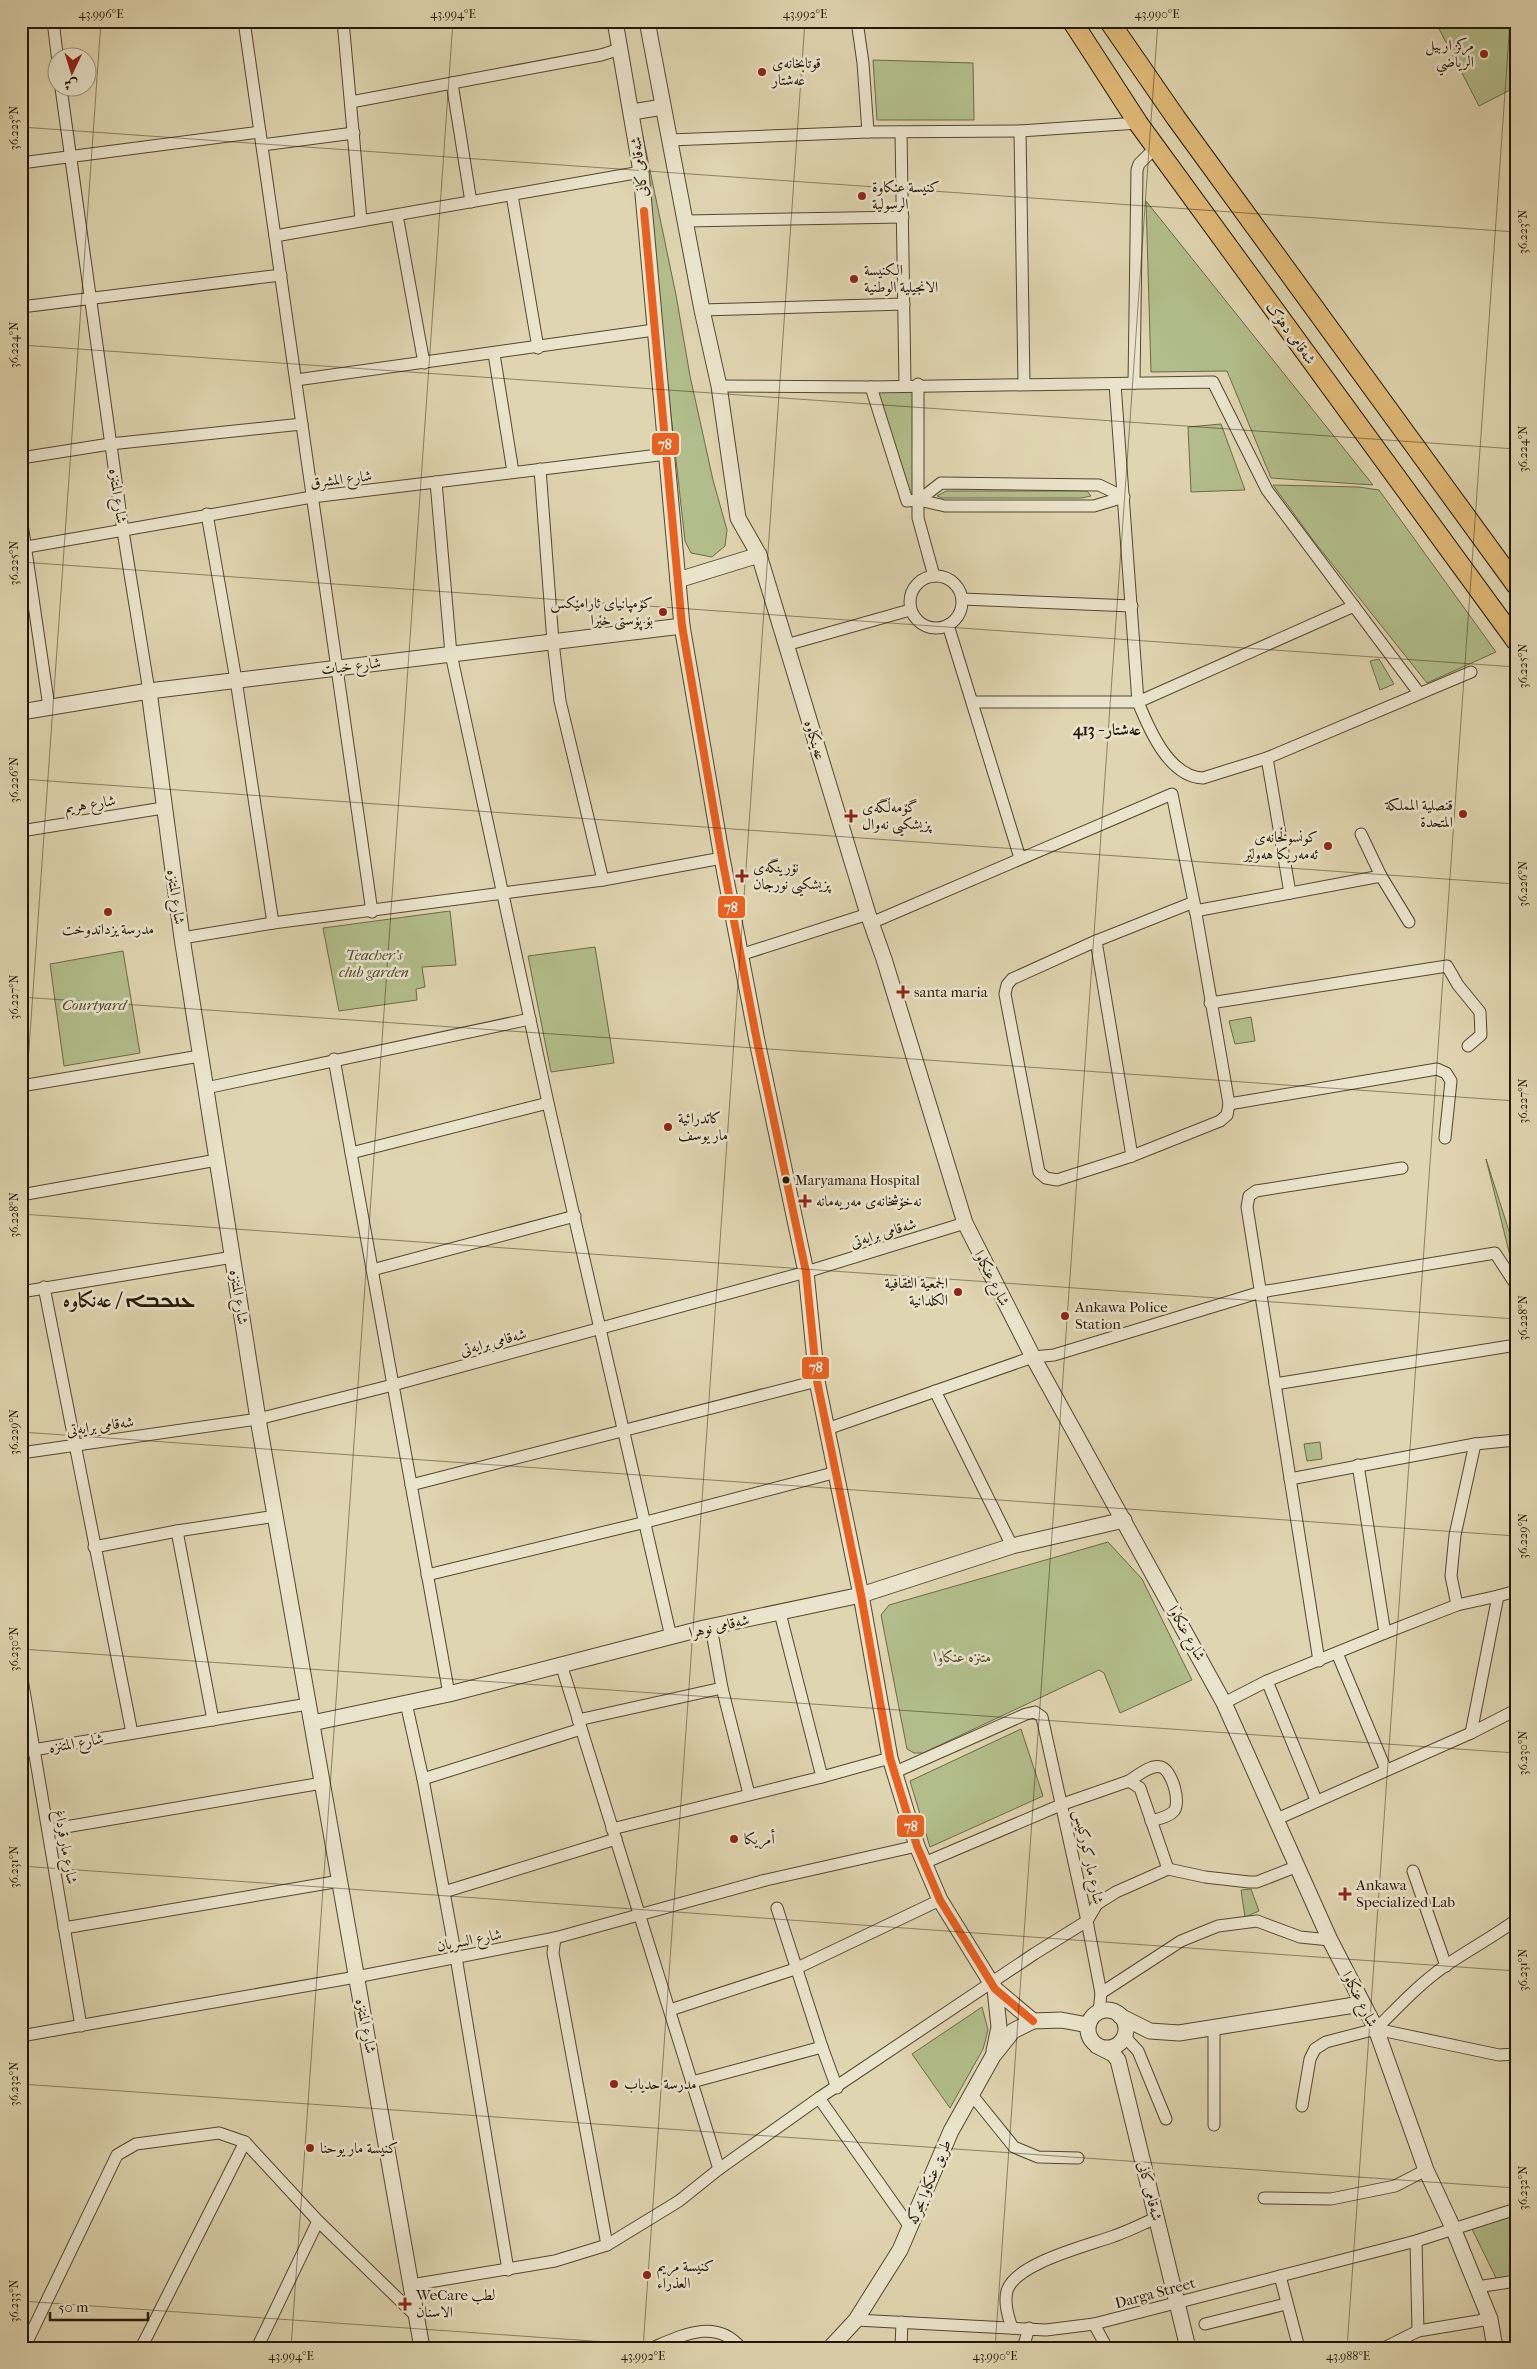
<svg xmlns="http://www.w3.org/2000/svg" width="1537" height="2369" font-family="'IM FELL French Canon',Amiri,'Noto Sans Syriac',serif">
	<style>
		.green { fill: #b2bd8b; stroke: #6b6a48 }
		.lines { fill: none; stroke-linecap: round; stroke-linejoin: round }
		.minor-casing { stroke: #534730; stroke-width: 13 }
		.tertiary-casing { stroke: #534730; stroke-width: 17 }
		.trunk-casing { stroke: #241806; stroke-width: 21 }
		.minor { stroke: #eae4cc; stroke-width: 11 }
		.tertiary { stroke: #eae4cc; stroke-width: 15 }
		.trunk { stroke: #e0ba78; stroke-width: 19 }
		.bus-1-casing { stroke: #eae4cc; stroke-width: 11 }
		.bus-1 { stroke: #e86121; stroke-width: 8 }
		.ticks { fill: none; stroke: #241806; stroke-width: 1; stroke-opacity: 0.45 }
		.poi-dot { fill: #8f2418; stroke: #eae4cc; stroke-width: 2 }
		.bus-dot { fill: #241806; stroke: #eae4cc; stroke-width: 2 }
		.labels { text-anchor: middle; dominant-baseline: central; stroke-width: 5; stroke-linejoin: round; paint-order: stroke }
		.bus-label { font-size: 14px; fill: #241806; stroke: #eae4cc; text-anchor: start }
		.poi-label { font-size: 15px; fill: #241806; stroke: #eae4cc; text-anchor: start }
		.street-label { font-size: 15px; fill: #241806; stroke: #eae4cc }
		.park-label { font-size: 15px; font-style: italic; fill: #4f4a2e; stroke: #eae4cc }
		.neighbourhood-label { font-size: 16px; font-weight: bold; fill: #241806; stroke: #eae4cc }
		.district-label { font-size: 20px; font-weight: bold; fill: #241806; stroke: #eae4cc }
		.line-badge { stroke: #eae4cc; stroke-width: 2 }
		.badge-label { font-size: 14px; text-anchor: middle; font-weight: bold; fill: #fff }
		.neatline { fill: none; stroke: #241806; stroke-width: 2 }
		.ticks-label { font-size: 12px; text-anchor: middle; fill: #241806 }
	</style>
	<rect width="100%" height="100%" fill="#dfd5b0"/>
	<filter id="stains"><feTurbulence type="fractalNoise" baseFrequency=".004" numOctaves="4"/><feColorMatrix values="0 0 0 0 .2 0 0 0 0 .09 0 0 0 0 .02 0 0 0 .5 -.17"/></filter>
	<radialGradient id="worn" r=".72"><stop offset=".6" stop-color="#630" stop-opacity="0"/><stop offset="1" stop-color="#630" stop-opacity=".3"/></radialGradient>
	<g class="green">
		<polygon points="1435,21 1516,21 1516,87 1479,106"/>
		<polygon points="873,60 973,63 974,120 877,120"/>
		<polygon points="633,132 642,132 676,295 690,376 713,480 727,530 725,546 712,557 691,553 685,541 664,352"/>
		<polygon points="1146,201 1373,485 1271,478 1227,371 1151,372"/>
		<polygon points="915,389 915,497 909,498 877,390"/>
		<polygon points="1221,424 1245,490 1191,492 1188,427"/>
		<polygon points="1273,485 1359,487 1379,490 1496,652 1427,683 1313,540"/>
		<polygon points="946,491 1087,491 1091,496 1082,498 942,498 937,496"/>
		<polygon points="1379,659 1394,684 1380,690 1370,661"/>
		<polygon points="450,911 456,965 422,967 425,987 416,989 417,1000 339,1011 323,928"/>
		<polygon points="595,947 614,1063 551,1072 528,956"/>
		<polygon points="123,951 140,1053 64,1066 50,964"/>
		<polygon points="1251,1017 1255,1041 1235,1044 1229,1021"/>
		<polygon points="1486,1159 1516,1253 1516,1280"/>
		<polygon points="1320,1442 1322,1459 1307,1461 1304,1444"/>
		<polygon points="1108,1542 1142,1579 1192,1680 1120,1713 1104,1673 1099,1670 923,1753 914,1753 907,1749 881,1615 889,1605"/>
		<polygon points="1021,1729 1043,1796 930,1847 910,1781"/>
		<polygon points="1251,1889 1259,1911 1245,1917 1241,1890"/>
		<polygon points="982,2007 988,2030 983,2049 950,2108 912,2054"/>
		<polygon points="1516,2212 1516,2275 1497,2280 1471,2227"/>
	</g>
	<g class="lines">
		<defs>
			<g id="minor">
				<polyline points="53,21 58,62"/>
				<polyline points="244,21 372,912"/>
				<polyline points="343,21 361,220"/>
				<polyline points="857,21 863,63 868,132"/>
				<polyline points="452,83 471,202"/>
				<polyline points="61,88 123,531 149,691"/>
				<polyline points="351,102 601,55 620,49"/>
				<polyline points="1020,131 1024,384"/>
				<polyline points="901,132 905,385"/>
				<polyline points="670,140 868,132 1020,131 1138,123"/>
				<polyline points="262,145 354,133"/>
				<polyline points="21,163 260,132"/>
				<polyline points="512,195 538,348"/>
				<polyline points="397,215 424,363"/>
				<polyline points="687,221 903,217"/>
				<polyline points="275,236 641,172"/>
				<polyline points="21,307 281,275"/>
				<polyline points="702,310 904,304"/>
				<polyline points="494,354 513,472"/>
				<polyline points="296,380 654,330"/>
				<polyline points="1134,383 1137,170 1139,164 1156,147"/>
				<polyline points="918,384 918,518 934,576"/>
				<path d="M1115,384L1138,702C1149,729 1169,777 1203,778L1267,758L1471,672"/>
				<polyline points="719,386 871,387 1213,382 1267,490 1419,693"/>
				<polyline points="871,387 907,501 919,500"/>
				<polyline points="21,458 110,444 302,424"/>
				<polyline points="540,469 553,642 560,701 603,880"/>
				<polyline points="436,482 451,654 548,1103 671,1637"/>
				<polygon points="941,483 1099,485 1124,497 1094,506 945,506 919,500"/>
				<polyline points="207,514 236,680 273,923"/>
				<polyline points="21,517 49,707"/>
				<polyline points="21,548 312,497 667,454"/>
				<circle cx="936" cy="602" r="26"/>
				<polyline points="962,599 1132,606"/>
				<polyline points="948,625 1020,858"/>
				<polyline points="786,645 910,610"/>
				<polyline points="973,702 1138,702 1354,606"/>
				<polyline points="1267,758 1290,893"/>
				<polyline points="21,831 163,808"/>
				<polyline points="1361,834 1381,876 1409,922"/>
				<polyline points="1195,911 1381,876"/>
				<polyline points="871,923 1172,794 1194,902 1229,1104 1227,1115 1220,1121 1132,1156 1057,1180 1046,1178 1039,1172 1005,994 1007,985 1012,979 1096,941 1194,902"/>
				<polyline points="182,938 273,923 603,880 722,858"/>
				<polyline points="1096,941 1132,1156"/>
				<polyline points="740,955 868,914"/>
				<polyline points="1210,1003 1447,966 1458,985 1480,1012 1481,1035 1468,1046"/>
				<polyline points="334,1059 449,1694"/>
				<polyline points="21,1086 200,1056"/>
				<polyline points="206,1088 530,1019"/>
				<polyline points="1229,1104 1437,1069 1446,1073 1451,1081 1445,1138"/>
				<polyline points="351,1153 548,1103"/>
				<polyline points="21,1195 217,1160"/>
				<polyline points="372,1270 575,1216"/>
				<polyline points="44,1287 132,1733"/>
				<polyline points="21,1292 233,1257"/>
				<polyline points="1275,1384 1516,1345"/>
				<polyline points="935,1391 1012,1546"/>
				<polyline points="827,1429 1033,1357 1054,1355 1261,1292 1495,1253 1516,1285"/>
				<polyline points="21,1453 258,1419 393,1385 806,1272 965,1223"/>
				<polyline points="1358,1465 1385,1633"/>
				<polyline points="1290,1479 1475,1444 1516,1440"/>
				<polyline points="411,1485 817,1381"/>
				<polyline points="177,1531 213,1720"/>
				<polyline points="94,1547 177,1531 276,1516"/>
				<polyline points="427,1575 646,1522 837,1472"/>
				<polyline points="1498,1596 1516,1591"/>
				<polyline points="1457,1605 1451,1576 1455,1535 1475,1444"/>
				<polyline points="711,1627 722,1688 749,1794"/>
				<polyline points="1337,1653 1386,1770"/>
				<polyline points="1319,1661 1247,1207 1249,1196 1256,1191 1402,1168"/>
				<polyline points="561,1664 719,2169"/>
				<polyline points="21,1673 81,2026"/>
				<polyline points="1267,1681 1316,1800"/>
				<polyline points="406,1703 423,1779 456,1957 508,2270"/>
				<polyline points="1224,1703 1267,1681 1385,1633 1457,1605 1498,1596 1471,1733"/>
				<polyline points="578,1720 722,1688"/>
				<polyline points="21,1752 308,1704"/>
				<polyline points="893,1773 1026,1714 1035,1712 1042,1717 1087,1921 1101,1993 1099,2012"/>
				<polyline points="822,1777 890,1758"/>
				<polyline points="423,1779 581,1729"/>
				<path d="M1129,1781C1137,1776 1151,1764 1161,1767C1172,1770 1182,1804 1173,1812C1168,1817 1158,1819 1151,1821"/>
				<polyline points="1277,1819 1471,1733 1516,1710"/>
				<polyline points="612,1829 822,1777 780,1613"/>
				<polyline points="48,1830 322,1783"/>
				<polyline points="924,1863 1063,1804 1129,1781 1140,1788 1168,1869"/>
				<polyline points="1413,1871 1446,1966"/>
				<polyline points="444,1892 616,1839"/>
				<polyline points="777,1908 822,2047 837,2088"/>
				<polyline points="64,1928 340,1881"/>
				<polyline points="555,1938 553,1953 607,2245"/>
				<polyline points="1101,1993 1181,1941 1218,1926 1257,1921 1300,1937 1330,1940"/>
				<polyline points="670,2010 795,1969 940,1900"/>
				<polyline points="1214,2027 1214,2125"/>
				<path d="M1376,2029C1398,2007 1419,1984 1445,1966C1468,1950 1493,1937 1516,1920"/>
				<polyline points="21,2036 356,1977 555,1938 766,1880 917,1846"/>
				<polyline points="1124,2036 1138,2051 1166,2119"/>
				<polyline points="692,2082 822,2047"/>
				<polyline points="972,2095 1014,2147 1038,2157 1078,2158"/>
				<polyline points="819,2098 910,2227"/>
				<polyline points="1302,2106 1310,2059 1315,2049 1326,2042 1376,2029 1499,2055 1516,2054"/>
				<polyline points="1264,2198 1331,2199 1395,2186 1426,2170"/>
				<polyline points="1280,2276 1299,2348"/>
				<polyline points="411,2285 555,2261 607,2245 679,2201 719,2169 819,2098 1034,1954 1087,1921 1097,1904 1116,1892 1168,1869 1205,1877 1249,1882 1257,1882 1298,1866"/>
				<polyline points="1477,2287 1516,2281"/>
				<polyline points="856,2320 1046,2330 1094,2324 1416,2241 1516,2209"/>
				<polyline points="1094,2324 1107,2348"/>
				<polyline points="1205,2324 1286,2304"/>
				<path d="M1012,2328C1008,2316 1004,2303 1007,2291C1015,2263 1090,2245 1114,2236C1129,2231 1142,2224 1156,2218"/>
				<polyline points="1418,2331 1490,2319"/>
				<polyline points="24,2348 117,2155 136,2144 219,2133 245,2142 318,2221 416,2316"/>
				<polyline points="141,2348 245,2142"/>
				<polyline points="257,2348 318,2221"/>
				<path d="M652,2348C681,2336 716,2317 741,2348"/>
				<polyline points="901,2348 902,2322"/>
				<polyline points="1023,2348 1029,2328"/>
				<polyline points="1384,2348 1418,2331 1416,2241"/>
			</g>
			<g id="tertiary">
				<polyline points="615,21 641,172 682,626 722,858 757,1041 806,1272 817,1381 861,1595 890,1758 917,1846 940,1900 995,1989 1033,2021"/>
				<polyline points="647,21 702,310 719,386 738,518 759,555 868,914 884,959 965,1223 1033,1357 1224,1703 1330,1940 1376,2029 1426,2170 1453,2228 1490,2319 1495,2348"/>
				<polyline points="632,112 663,107"/>
				<polyline points="678,580 759,555"/>
				<polyline points="149,691 182,938 258,1419 422,2348"/>
				<polyline points="21,712 149,691 682,626"/>
				<polyline points="312,1723 449,1694 704,1628 861,1595 1012,1546 1124,1520"/>
				<circle cx="1107" cy="2029" r="19"/>
				<polyline points="1120,2016 1150,2031 1179,2033 1361,2004"/>
				<polyline points="1097,2046 1113,2054 1118,2060 1188,2348"/>
				<polyline points="994,2051 999,2027 995,1989"/>
				<polyline points="830,2348 856,2320 900,2250 951,2131 993,2056 1013,2031 1033,2021 1061,2020 1088,2025"/>
			</g>
			<g id="trunk">
				<polyline points="1072,21 1138,123 1516,641"/>
				<polyline points="1109,21 1176,118 1516,585"/>
			</g>
		</defs>
		<use href="#minor" class="minor-casing"/>
		<use href="#tertiary" class="tertiary-casing"/>
		<use href="#trunk" class="trunk-casing"/>
		<use href="#minor" class="minor"/>
		<use href="#tertiary" class="tertiary"/>
		<use href="#trunk" class="trunk"/>
		<defs>
			<polyline id="bus-1" points="644,211 682,626 722,858 757,1041 806,1272 817,1381 861,1595 890,1758 917,1846 940,1900 995,1989 1033,2021"/>
		</defs>
		<use href="#bus-1" class="bus-1-casing"/>
		<use href="#bus-1" class="bus-1"/>
	</g>
	<path class="ticks" d="M21,127L1516,232M21,345L1516,449M21,562L1516,667M21,779L1516,884M21,997L1516,1101M21,1163L101,21M21,1214L1516,1319M21,1432L1516,1536M21,1649L1516,1753M21,1866L1516,1971M21,2084L1516,2188M21,2301L692,2348M291,2348L453,21M643,2348L805,21M995,2348L1158,21M1347,2348L1510,21"/>
	<g class="poi-dot">
		<circle cx="1484" cy="54" r="5"/>
		<circle cx="762" cy="72" r="5"/>
		<circle cx="862" cy="196" r="5"/>
		<circle cx="854" cy="279" r="5"/>
		<circle cx="663" cy="612" r="5"/>
		<circle cx="1463" cy="814" r="5"/>
		<path d="M848.5 808.5h5v5h5v5h-5v5h-5v-5h-5v-5h5z"/>
		<circle cx="1328" cy="846" r="5"/>
		<path d="M739.5 868.5h5v5h5v5h-5v5h-5v-5h-5v-5h5z"/>
		<circle cx="108" cy="912" r="5"/>
		<path d="M900.5 984.5h5v5h5v5h-5v5h-5v-5h-5v-5h5z"/>
		<circle cx="668" cy="1127" r="5"/>
		<path d="M802.5 1193.5h5v5h5v5h-5v5h-5v-5h-5v-5h5z"/>
		<circle cx="958" cy="1292" r="5"/>
		<circle cx="1065" cy="1316" r="5"/>
		<circle cx="734" cy="1839" r="5"/>
		<path d="M1342.5 1886.5h5v5h5v5h-5v5h-5v-5h-5v-5h5z"/>
		<circle cx="614" cy="2084" r="5"/>
		<circle cx="310" cy="2148" r="5"/>
		<circle cx="647" cy="2275" r="5"/>
		<path d="M402.5 2296.5h5v5h5v5h-5v5h-5v-5h-5v-5h5z"/>
	</g>
	<circle class="bus-dot" cx="786" cy="1180" r="4.5"/>
	<g class="labels">
		<g class="bus-label">
			<text x="795" y="1180">Maryamana Hospital</text>
		</g>
		<g class="poi-label">
			<text x="1474" y="45" text-anchor="end">مركز اربيل<tspan x="1474" dy="17">الرياضي</tspan></text>
			<text x="772" y="63">قوتابخانەی<tspan x="772" dy="17">عەشتار</tspan></text>
			<text x="872" y="187">كنيسة عنكاوة<tspan x="872" dy="17">الرسولية</tspan></text>
			<text x="864" y="270">الكنيسة<tspan x="864" dy="17">الانجيلية الوطنية</tspan></text>
			<text x="653" y="603" text-anchor="end">کۆمپانیای ئارامێکس<tspan x="653" dy="17">بۆ پۆستی خێرا</tspan></text>
			<text x="1453" y="805" text-anchor="end">قنصلية المملكة<tspan x="1453" dy="17">المتحدة</tspan></text>
			<text x="862" y="807">گۆمەڵگەی<tspan x="862" dy="17">پزیشکیی نەوال</tspan></text>
			<text x="1318" y="837" text-anchor="end">کونسوڵخانەی<tspan x="1318" dy="17">ئەمەریکا هەولێر</tspan></text>
			<text x="753" y="867">نۆرینگەی<tspan x="753" dy="17">پزیشکیی نورجان</tspan></text>
			<text x="108" y="929" text-anchor="middle">مدرسة يزداندوخت</text>
			<text x="914" y="992">santa maria</text>
			<text x="678" y="1118">كاتدرائية<tspan x="678" dy="17">مار يوسف</tspan></text>
			<text x="816" y="1201">نەخۆشخانەی مەریەمانە</text>
			<text x="948" y="1283" text-anchor="end">الجمعية الثقافية<tspan x="948" dy="17">الكلدانية</tspan></text>
			<text x="1075" y="1307">Ankawa Police<tspan x="1075" dy="17">Station</tspan></text>
			<text x="744" y="1839">أمريكا</text>
			<text x="1356" y="1885">Ankawa<tspan x="1356" dy="17">Specialized Lab</tspan></text>
			<text x="624" y="2084">مدرسة حدياب</text>
			<text x="320" y="2148">كنيسة مار يوحنا</text>
			<text x="657" y="2266">كنيسة مريم<tspan x="657" dy="17">العذراء</tspan></text>
			<text x="416" y="2295">WeCare لطب<tspan x="416" dy="17">الاسنان</tspan></text>
		</g>
		<g class="street-label">
			<text transform="translate(639 167) rotate(-97)">شەقامی کانی</text>
			<text transform="translate(1291 333) rotate(54)">شەقامی دهۆک</text>
			<text transform="translate(341 479) rotate(-7)">شارع المشرق</text>
			<text transform="translate(118 496) rotate(82)">شارع المتنزه</text>
			<text transform="translate(351 666) rotate(-7)">شارع خبات</text>
			<text transform="translate(815 740) rotate(73)">عەینکاوە</text>
			<text transform="translate(90 804) rotate(-9)">شارع هريم</text>
			<text transform="translate(176 897) rotate(82)">شارع المتنزه</text>
			<text transform="translate(883 1233) rotate(-17)">شەقامی برایەتی</text>
			<text transform="translate(992 1278) rotate(63)">شارع عنكاوا</text>
			<text transform="translate(239 1297) rotate(81)">شارع المتنزه</text>
			<text transform="translate(493 1342) rotate(-15)">شەقامی برایەتی</text>
			<text transform="translate(100 1426) rotate(-8)">شەقامی برایەتی</text>
			<text transform="translate(719 1626) rotate(-13)">شەقامی نوهرا</text>
			<text transform="translate(1187 1633) rotate(61)">شارع عنكاوا</text>
			<text transform="translate(76 1743) rotate(-10)">شارع المتنزه</text>
			<text transform="translate(66 1847) rotate(80)">شارع مار قرداغ</text>
			<text transform="translate(1089 1857) rotate(78)">شارع مار كوركيس</text>
			<text transform="translate(469 1940) rotate(-11)">شارع السريان</text>
			<text transform="translate(1360 1999) rotate(63)">شارع عنكاوا</text>
			<text transform="translate(366 2026) rotate(79)">شارع المتنزه</text>
			<text transform="translate(929 2182) rotate(-67)">طريق عنكاوا بحركه</text>
			<text transform="translate(1150 2191) rotate(76)">شەقامی کانی</text>
			<text transform="translate(1155 2293) rotate(-15)">Darga Street</text>
		</g>
		<g class="park-label">
			<text x="374" y="955">Teacher's<tspan x="374" dy="17">club garden</tspan></text>
			<text x="94" y="1005">Courtyard</text>
			<text x="963" y="1657">متنزه عنكاوا</text>
		</g>
		<g class="neighbourhood-label">
			<text x="1107" y="729">عه‌شتار - 413</text>
		</g>
		<g class="district-label">
			<text x="129" y="1300">ܥܢܟܒܐ / عەنکاوە</text>
		</g>
	</g>
	<g class="line-badge">
		<rect x="651" y="432" width="29" height="24" rx="5" fill="#e86121"/>
		<rect x="717" y="895" width="29" height="24" rx="5" fill="#e86121"/>
		<rect x="801" y="1356" width="29" height="24" rx="5" fill="#e86121"/>
		<rect x="896" y="1814" width="29" height="24" rx="5" fill="#e86121"/>
	</g>
	<g class="badge-label">
		<text x="665" y="449">78</text>
		<text x="731" y="912">78</text>
		<text x="816" y="1372">78</text>
		<text x="911" y="1831">78</text>
	</g>
	<rect width="1537" height="2369" fill="none" stroke="#dfd5b0" stroke-width="55"/>
	<g transform="translate(72 72) rotate(184)"><circle r="24" fill="#eae4cc" stroke="#9b927d"/>
	<path d="M0-4L9 19L0 12L-9 19Z" fill="#8f2418"/>
	<text y="-8" font-size="14" font-weight="bold" text-anchor="middle" fill="#241806">ش</text>
	</g>
	<path d="M50 2312v8h98v-8" fill="none" stroke="#241806" stroke-width="2.5"/>
	<text x="58" y="2312" font-size="15" fill="#241806" stroke="#eae4cc" stroke-width="4" paint-order="stroke">50 m</text>
	<rect x="28" y="28" width="1482" height="2314" class="neatline"/>
	<g class="ticks-label">
		<text x="101" y="18">43.996°E</text>
		<text x="453" y="18">43.994°E</text>
		<text x="805" y="18">43.992°E</text>
		<text x="1157" y="18">43.990°E</text>
		<text transform="translate(14 128) rotate(-90)" y="4">36.223°N</text>
		<text transform="translate(1523 232) rotate(-90)" y="4">36.223°N</text>
		<text transform="translate(14 345) rotate(-90)" y="4">36.224°N</text>
		<text transform="translate(1523 449) rotate(-90)" y="4">36.224°N</text>
		<text transform="translate(14 563) rotate(-90)" y="4">36.225°N</text>
		<text transform="translate(1523 666) rotate(-90)" y="4">36.225°N</text>
		<text transform="translate(14 780) rotate(-90)" y="4">36.226°N</text>
		<text transform="translate(1523 884) rotate(-90)" y="4">36.226°N</text>
		<text transform="translate(14 997) rotate(-90)" y="4">36.227°N</text>
		<text transform="translate(1523 1101) rotate(-90)" y="4">36.227°N</text>
		<text transform="translate(14 1215) rotate(-90)" y="4">36.228°N</text>
		<text transform="translate(1523 1318) rotate(-90)" y="4">36.228°N</text>
		<text transform="translate(14 1432) rotate(-90)" y="4">36.229°N</text>
		<text transform="translate(1523 1536) rotate(-90)" y="4">36.229°N</text>
		<text transform="translate(14 1649) rotate(-90)" y="4">36.230°N</text>
		<text transform="translate(1523 1753) rotate(-90)" y="4">36.230°N</text>
		<text transform="translate(14 1867) rotate(-90)" y="4">36.231°N</text>
		<text transform="translate(1523 1970) rotate(-90)" y="4">36.231°N</text>
		<text transform="translate(14 2084) rotate(-90)" y="4">36.232°N</text>
		<text transform="translate(1523 2188) rotate(-90)" y="4">36.232°N</text>
		<text transform="translate(14 2301) rotate(-90)" y="4">36.233°N</text>
		<text x="291" y="2360">43.994°E</text>
		<text x="643" y="2360">43.992°E</text>
		<text x="995" y="2360">43.990°E</text>
		<text x="1348" y="2360">43.988°E</text>
	</g>
	<rect width="100%" height="100%" filter="url(#stains)"/>
	<rect width="100%" height="100%" fill="url(#worn)"/>
</svg>
